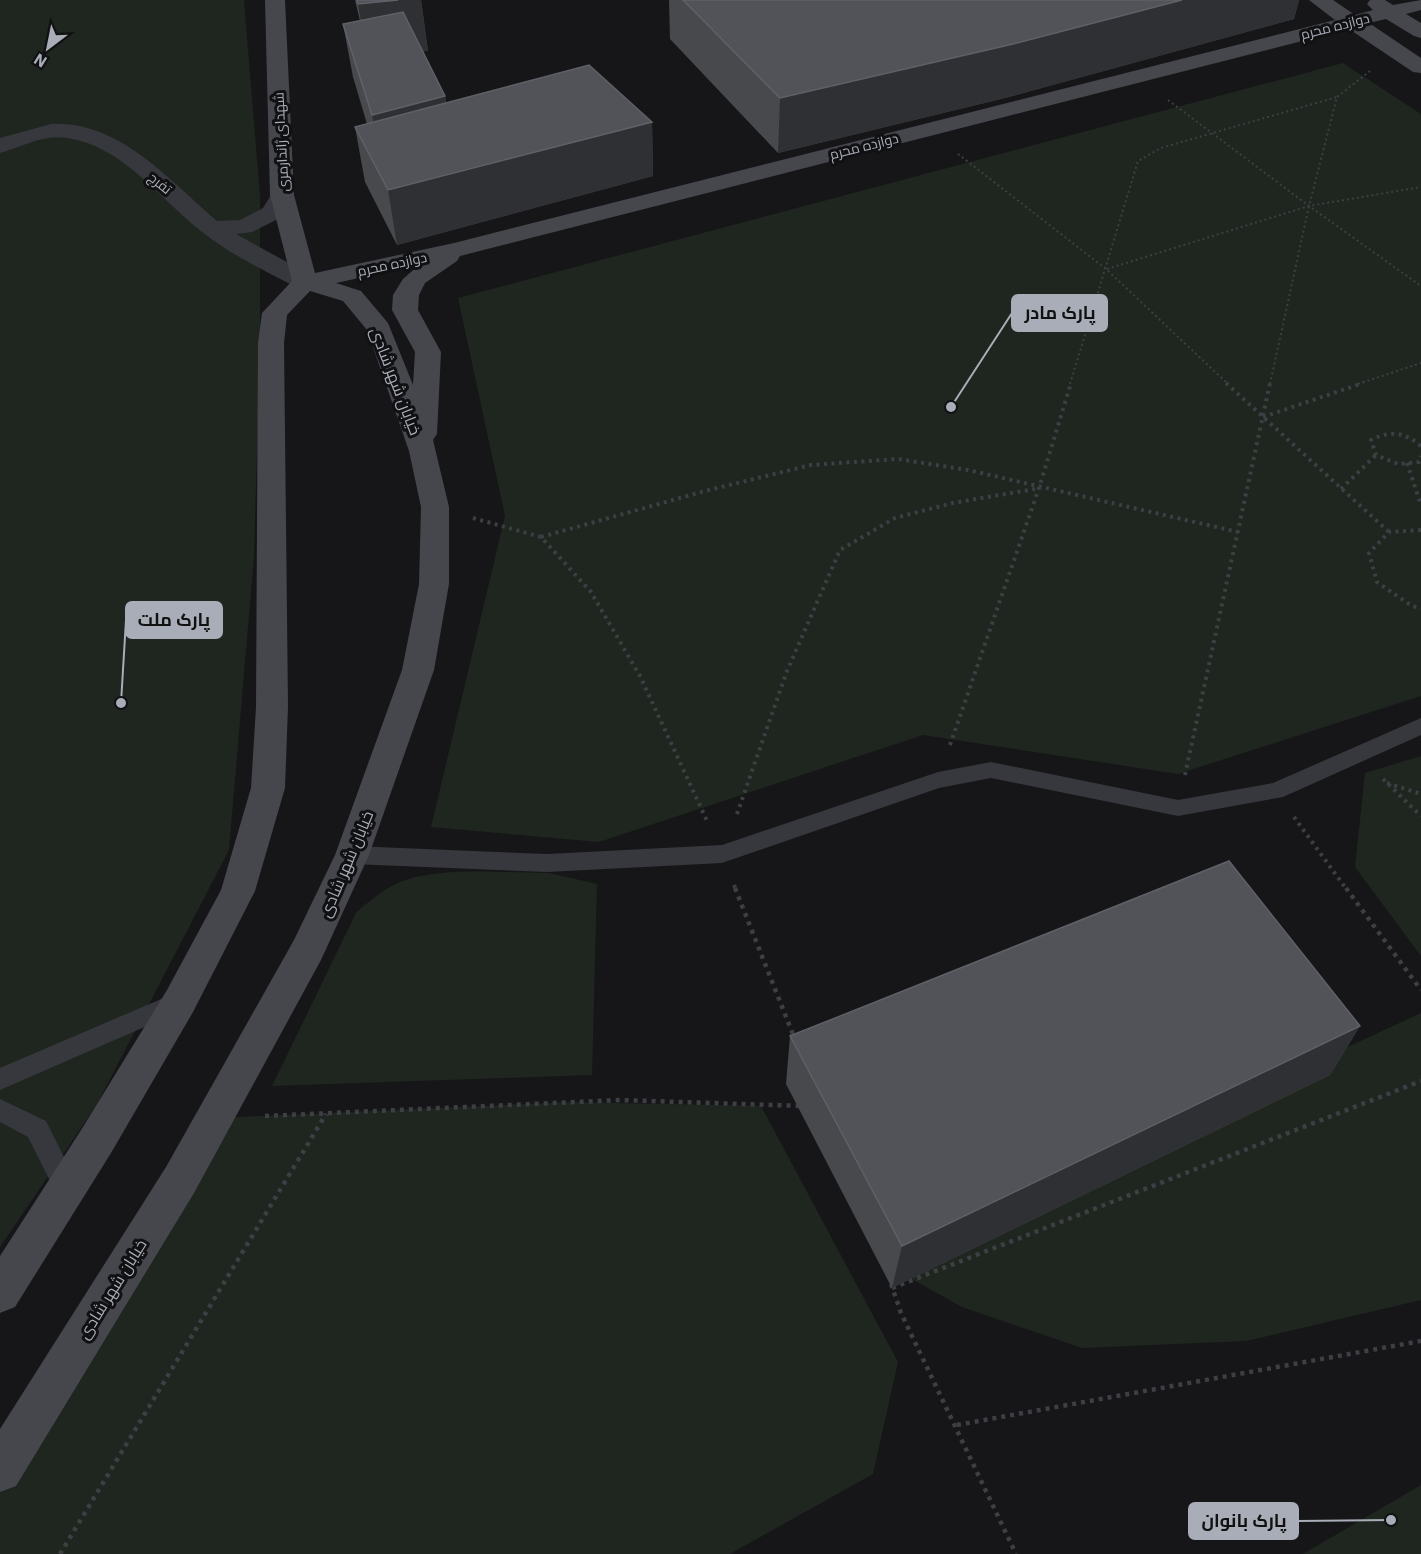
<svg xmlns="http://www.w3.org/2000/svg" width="1421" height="1554" font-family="'IBM Plex Sans',Cairo,sans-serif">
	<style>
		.green { fill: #1e261f }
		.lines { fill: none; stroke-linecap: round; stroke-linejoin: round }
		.path-far2 { stroke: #3d3f44; stroke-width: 2; stroke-dasharray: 2 3; stroke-linecap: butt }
		.path-far1 { stroke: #3d3f44; stroke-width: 4; stroke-dasharray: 3 4.5; stroke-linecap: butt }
		.path { stroke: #3d3f44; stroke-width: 4.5; stroke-dasharray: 4 5; stroke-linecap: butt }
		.service { fill: #37383d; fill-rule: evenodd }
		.tertiary { fill: #37383d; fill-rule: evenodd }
		.secondary { fill: #45474d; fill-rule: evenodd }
		.wall { fill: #47494d }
		.shaded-wall { fill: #2f3033 }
		.building { fill: #525359; stroke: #5f6168; stroke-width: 1.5 }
		.labels { text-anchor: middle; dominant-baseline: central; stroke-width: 6; stroke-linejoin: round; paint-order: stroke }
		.far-street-label { font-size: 14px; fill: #a8adb8; stroke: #111113 }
		.street-label { font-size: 16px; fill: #a8adb8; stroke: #111113 }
		.leader { fill: none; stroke: #a8adb8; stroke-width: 2 }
		.callout-dot { fill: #a8adb8; stroke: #111113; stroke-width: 2 }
		.callout { fill: #a8adb8; stroke: #a8adb8; stroke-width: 2 }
		.callout-label { font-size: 18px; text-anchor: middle; font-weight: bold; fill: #111 }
	</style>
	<rect width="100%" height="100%" fill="#161618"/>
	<g class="green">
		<polygon points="0,0 244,0 260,196 260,345 254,556 229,850 96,1106 0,1247"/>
		<polygon points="1343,63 1421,114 1421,696 1178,774 923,735 599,842 431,827 505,516 458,298"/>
		<polygon points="1421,756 1421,956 1355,867 1365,773"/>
		<path d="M549,873L597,884L592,1075L272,1086L356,913C370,900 387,886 406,880C445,867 507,873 549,873Z"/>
		<polygon points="1421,1013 1421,1300 1246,1341 1082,1348 962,1307 881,1262"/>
		<polygon points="568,1102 761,1106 898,1362 873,1474 730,1554 0,1554 0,1487 216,1118"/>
		<polygon points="1421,1485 1421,1554 1303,1554"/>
	</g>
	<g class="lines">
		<g class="path-far2">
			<polyline points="1168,100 1309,206 1421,286"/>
			<polyline points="958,154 1106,269 1228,384"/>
			<polyline points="1107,269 1309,206 1421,187"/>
			<polyline points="1070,384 1138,161 1161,148 1337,97"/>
			<polyline points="1270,384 1309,206 1337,97 1370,71"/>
			<polyline points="1358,384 1421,363"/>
		</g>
		<g class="path-far1">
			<polyline points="1226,383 1389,532"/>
			<polyline points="1263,417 1363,383"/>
			<path d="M1421,446C1404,432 1391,430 1371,440L1376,455L1398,464L1419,462L1421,456"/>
			<polyline points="1407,463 1421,505"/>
			<polyline points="1341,489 1376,455"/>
			<polyline points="473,518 541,537 591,592 640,676 708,823"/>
			<polyline points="1421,530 1389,532 1369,553 1377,582 1412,606 1421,608"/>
			<polyline points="541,537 705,491 811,465 898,459 968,470 1238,532"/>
			<polyline points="950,745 1039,488 1071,383"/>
			<polyline points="1185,775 1270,383"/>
			<polyline points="1383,779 1421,816"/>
			<polyline points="1387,783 1421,794"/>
			<polyline points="737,814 787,671 840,550 895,518 953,503 1035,489"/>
			<polyline points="1294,817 1347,890"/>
			<polyline points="734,885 736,890"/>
		</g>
		<g class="path">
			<polyline points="735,888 794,1037"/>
			<polyline points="1346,888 1421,990"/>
			<polyline points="265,1116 620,1100 803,1106"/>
			<polyline points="891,1284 901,1313 1016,1554"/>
			<polyline points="892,1288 1421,1081"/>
			<polyline points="957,1425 1421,1341"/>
			<polyline points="60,1554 326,1114"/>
		</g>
		<g class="service">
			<polygon points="1421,718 1421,735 1283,797 1178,816 991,778 939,788 722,863 547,872 352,864 344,861 341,855 344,849 352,846 547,854 722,845 938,772 991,762 1178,800 1273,783"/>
			<polygon points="180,991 188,994 192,1001 188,1008 0,1090 0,1068"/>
			<polygon points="0,1099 46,1121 80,1189 76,1197 67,1201 58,1197 28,1137 0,1122"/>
		</g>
		<path class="tertiary" d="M51,124C119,120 170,181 217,221L240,220L263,208L274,190L282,188L290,190L294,195L280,218L252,232L236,234L314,277L317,282L314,287L305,289L296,287C265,271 233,256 205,234C162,202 124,146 67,138C43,134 22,147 0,153V138Z"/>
		<path class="secondary" d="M265,0H285L294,195L315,273L454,243L1335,20L1309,0H1333L1355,15L1373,10L1367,4L1370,0H1385L1393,5L1421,0V10L1406,14L1421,23V38L1414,36L1386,19L1369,23L1421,58V73L1413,72L1349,29L460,256L457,261L425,283L419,295L418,310L441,352L437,434L433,440L449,507V584L434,670L369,855L321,960L194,1193L16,1486L0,1492V1429L166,1167L294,940L335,855L402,670L419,584L421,507L409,451L367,330L343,301L310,291L287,315L284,343L288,707L285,788L255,891L193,1012L111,1153L15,1307L0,1313V1256L83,1127L167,990L221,890L251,788L256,707L258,343L262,313L292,281L270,195ZM419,265L403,279L393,295L392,310L415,352L413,385L388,323L361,291L336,283Z"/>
	</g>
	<g class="wall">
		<polygon points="355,0 421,0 428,51 423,51 445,96 446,103 652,122 653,176 397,245 365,182 355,127 367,124 353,77 343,24 360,21"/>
		<polygon points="669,0 1299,0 1294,19 1005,98 778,153 670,39"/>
		<polygon points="1360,1026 1330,1075 892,1288 786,1084 790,1036"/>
	</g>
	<g class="shaded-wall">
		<polygon points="398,0 421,0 428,51 367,58 358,4"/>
		<polygon points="1182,0 1299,0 1294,19 1005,98 778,153 780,98"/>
		<polygon points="445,96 452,150 382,170 372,115"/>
		<polygon points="652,122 653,176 397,245 388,190"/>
		<polygon points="1360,1026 1330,1075 892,1288 902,1246"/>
	</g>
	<g class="building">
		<polygon points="357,0 398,0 358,4"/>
		<polygon points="683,0 1182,0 1013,44 780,98"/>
		<polygon points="403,12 445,96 372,115 343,24"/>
		<polygon points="589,65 652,122 388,190 355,127"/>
		<polygon points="1229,861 1360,1026 902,1246 790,1036"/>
	</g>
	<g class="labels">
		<g class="far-street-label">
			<text transform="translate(1335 26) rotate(-14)">دوازده محرم</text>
			<text transform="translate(281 142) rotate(-93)">شهدای ژاندارمری</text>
			<text transform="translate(864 146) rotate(-14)">دوازده محرم</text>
			<text transform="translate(160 183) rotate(39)">تفرج</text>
			<text transform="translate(392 264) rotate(-12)">دوازده محرم</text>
		</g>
		<g class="street-label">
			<text transform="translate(396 381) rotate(69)">خیابان شهر شادی</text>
			<text transform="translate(346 864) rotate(-67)">خیابان شهر شادی</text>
			<text transform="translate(112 1289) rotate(-58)">خیابان شهر شادی</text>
		</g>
	</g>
	<path class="leader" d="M951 407L1012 313M121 703L126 620M1391 1520L1298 1521"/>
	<g class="callout-dot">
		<circle cx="951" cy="407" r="6"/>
		<circle cx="121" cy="703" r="6"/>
		<circle cx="1391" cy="1520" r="6"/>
	</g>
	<g class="callout">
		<rect x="1012" y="295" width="95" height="36" rx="6"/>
		<rect x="126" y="602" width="96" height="36" rx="6"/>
		<rect x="1189" y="1503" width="109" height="36" rx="6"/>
	</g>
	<g class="callout-label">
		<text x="1060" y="319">پارک مادر</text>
		<text x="174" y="626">پارک ملت</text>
		<text x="1244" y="1527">پارک بانوان</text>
	</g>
	<g transform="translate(48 48) rotate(212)" stroke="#111113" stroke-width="4.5" paint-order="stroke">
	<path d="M0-4.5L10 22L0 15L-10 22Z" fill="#a8adb8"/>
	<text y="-9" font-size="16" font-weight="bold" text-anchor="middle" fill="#a8adb8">N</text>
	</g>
</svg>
